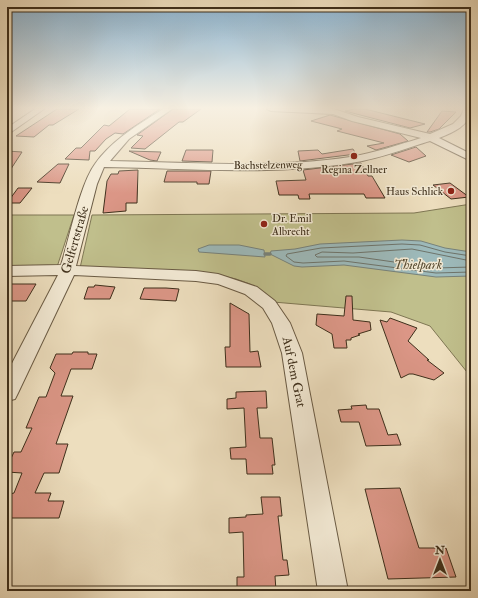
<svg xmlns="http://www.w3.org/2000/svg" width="478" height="598" font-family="'IM FELL Double Pica',serif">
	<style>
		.green { fill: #c0bf8c; stroke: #7f7754 }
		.water { fill: #9dbabb; stroke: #77827b }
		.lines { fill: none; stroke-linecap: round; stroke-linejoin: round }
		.shore { stroke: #6e746b; stroke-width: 1 }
		.stream { stroke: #77827b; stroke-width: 3.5 }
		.building { fill: #db9686; stroke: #3e2f1b }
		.minor-casing { stroke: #6a5b44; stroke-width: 2 }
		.minor { fill: #f3ead5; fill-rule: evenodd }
		.poi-dot { fill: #8f2418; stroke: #f3ead5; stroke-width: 1.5 }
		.labels { text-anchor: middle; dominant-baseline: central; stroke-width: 3; stroke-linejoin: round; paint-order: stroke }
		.far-street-label { font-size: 11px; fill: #3e2f1b; stroke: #f3ead5 }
		.far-poi-label { font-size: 11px; fill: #3e2f1b; stroke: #f3ead5 }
		.street-label { font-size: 13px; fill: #3e2f1b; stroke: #f3ead5 }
		.park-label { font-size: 13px; font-style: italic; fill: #584c32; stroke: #f3ead5 }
	</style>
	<rect width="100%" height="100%" fill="#eddebe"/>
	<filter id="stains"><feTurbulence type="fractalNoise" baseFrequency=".005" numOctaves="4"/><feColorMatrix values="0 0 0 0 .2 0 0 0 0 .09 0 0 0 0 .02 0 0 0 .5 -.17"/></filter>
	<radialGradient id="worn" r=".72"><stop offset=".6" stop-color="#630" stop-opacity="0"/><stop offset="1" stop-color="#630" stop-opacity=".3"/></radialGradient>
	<g class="green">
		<polygon points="471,204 471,377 430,326 391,312 273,302 250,284 236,279 209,273 80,268 92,215 414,213"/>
		<polygon points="7,215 74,215 57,267 7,267"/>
	</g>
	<g class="water">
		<polygon points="402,240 421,241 445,248 471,252 471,276 436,277 344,265 302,267 294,266 270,254 271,251 295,249 320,244"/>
		<polygon points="209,245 239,245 264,250 265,257 199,252 198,249"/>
	</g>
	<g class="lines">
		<g class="shore">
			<polyline points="471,256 445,252 420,245 402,244 321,248 287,254 286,256 294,262 303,263 344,261 436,273 471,272"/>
			<polyline points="471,261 412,249 353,253 322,252 315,255 317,257 359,257 436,268 471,267"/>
		</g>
		<polyline class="stream" points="265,254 270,254"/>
	</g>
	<g class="building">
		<polygon points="57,109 79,109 53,125 49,125 34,137 16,136"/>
		<polygon points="130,109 160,109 123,134 115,133 106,139 95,151 90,151 89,160 65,159 76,148 81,148 104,125 109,126"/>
		<polygon points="173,109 201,109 183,122 179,122 145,149 131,148 143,136 137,135"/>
		<polygon points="354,109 365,109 425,124 410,128 345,111"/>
		<polygon points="442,111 456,112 439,129 430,132 427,132"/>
		<polygon points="330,115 400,134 408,141 376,150 367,146 384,143 337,131 342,129 311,121"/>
		<polygon points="416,147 426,156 409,162 391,155"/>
		<polygon points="353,149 356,154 300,161 298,151 318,150 322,154"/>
		<polygon points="186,150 213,150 212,162 182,161"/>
		<polygon points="7,151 22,152 7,175"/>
		<polygon points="129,151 161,152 157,161 150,160"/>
		<polygon points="361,163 368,176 372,176 385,198 366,198 364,194 309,194 310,199 299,199 298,195 279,195 276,181 306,180 303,170"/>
		<polygon points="58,164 69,164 60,183 37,182"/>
		<polygon points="138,170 137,203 126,203 126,211 103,213 107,181 111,174 118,174 119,171"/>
		<polygon points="167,171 211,171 209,184 197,184 197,182 164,182"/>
		<polygon points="450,183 469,197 451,199 433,185"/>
		<polygon points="18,188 32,188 20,203 7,203"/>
		<polygon points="7,284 36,284 26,301 7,301"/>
		<polygon points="95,285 115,287 110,299 84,299 88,287 94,287"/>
		<polygon points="144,288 166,288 179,289 176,301 140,299"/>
		<polygon points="346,296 352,296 353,320 370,322 371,330 358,334 360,335 351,338 351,340 346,340 347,348 334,348 332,334 316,325 317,314 344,316"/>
		<polygon points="230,303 249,314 250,352 258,351 261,367 226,367 225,347 230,347"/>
		<polygon points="390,318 417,328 408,341 429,360 427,360 444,373 434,380 413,374 409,374 401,378 380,320 387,322"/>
		<polygon points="73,352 88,352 88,354 97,354 92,369 71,369 61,396 73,396 56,444 68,444 59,473 44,473 35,493 51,493 48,501 64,501 59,518 7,518 7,503 10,494 14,493 22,473 7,472 7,467 14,452 21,452 32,428 26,428 39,397 46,397 55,373 50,368 56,354 72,354"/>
		<polygon points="266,391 267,408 257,408 260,438 272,438 275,465 272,465 273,474 247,474 246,459 231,459 230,448 246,447 244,408 227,409 227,399 236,398 236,392"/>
		<polygon points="366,405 367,409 379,409 388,435 397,434 401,445 366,446 359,422 341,422 338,410 352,409 351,406"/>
		<polygon points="400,488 419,548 446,548 456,577 388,579 365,489"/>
		<polygon points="261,497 280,497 282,516 278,516 283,560 287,560 289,575 275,576 276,591 237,591 237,577 244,577 243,532 229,533 229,518 246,517 246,515 263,514"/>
	</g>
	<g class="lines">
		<defs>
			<g id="minor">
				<polygon points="35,109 44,109 7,135 7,128"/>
				<path d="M163,109H172L129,139L110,161C190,162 271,169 350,157C374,153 398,145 421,138L352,121L333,114L271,111L267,109H334L358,117L430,134L453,124L461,116L464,109H471C471,125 452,133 439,138L471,154V161L430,141C404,149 378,159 351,163C269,176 186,168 104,167L97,184L76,266L196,271L218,274L257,287L275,301L290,323L302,353L348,591H318L282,353L272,323L263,308L245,294L218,284L196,281L74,275L18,393L15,399L7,401V373L58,275L7,276V266L61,265C69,240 80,184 95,164C112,140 138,125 163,109Z"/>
			</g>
		</defs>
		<use href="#minor" class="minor-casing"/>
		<use href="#minor" class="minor"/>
	</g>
	<linearGradient id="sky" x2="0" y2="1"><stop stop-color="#8ab6d6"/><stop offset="0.56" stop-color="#f7f0e2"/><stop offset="1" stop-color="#f7f0e2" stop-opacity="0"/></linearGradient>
	<rect width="478" height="193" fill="url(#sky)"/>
	<g class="poi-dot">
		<circle cx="354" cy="156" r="4"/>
		<circle cx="451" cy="191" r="4"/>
		<circle cx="264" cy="224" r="4"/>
	</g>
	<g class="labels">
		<g class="far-street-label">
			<text transform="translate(268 165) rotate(-1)">Bachstelzenweg</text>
		</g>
		<g class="far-poi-label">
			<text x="354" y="169">Regina Zellner</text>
			<text x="443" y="191" text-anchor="end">Haus Schlick</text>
			<text x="272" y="218" text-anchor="start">Dr. Emil<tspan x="272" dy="13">Albrecht</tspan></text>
		</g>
		<g class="street-label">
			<text transform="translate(75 240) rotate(-74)">Gelfertstraße</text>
			<text transform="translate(294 372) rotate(78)">Auf dem Grat</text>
		</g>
		<g class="park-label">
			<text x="418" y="265">Thielpark</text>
		</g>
	</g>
	<rect width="478" height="598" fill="none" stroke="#eddebe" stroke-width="24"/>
	<rect x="8" y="8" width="462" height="582" fill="none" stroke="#3e2f1b" stroke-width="2"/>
	<rect x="12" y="12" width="454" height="574" fill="none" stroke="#3e2f1b"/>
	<g transform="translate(440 560)" stroke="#f3ead5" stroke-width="3" paint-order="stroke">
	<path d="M0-3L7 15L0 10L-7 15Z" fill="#3e2f1b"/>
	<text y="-6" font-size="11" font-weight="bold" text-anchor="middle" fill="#3e2f1b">N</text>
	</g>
	<rect width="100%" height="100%" filter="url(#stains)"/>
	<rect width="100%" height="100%" fill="url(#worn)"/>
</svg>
